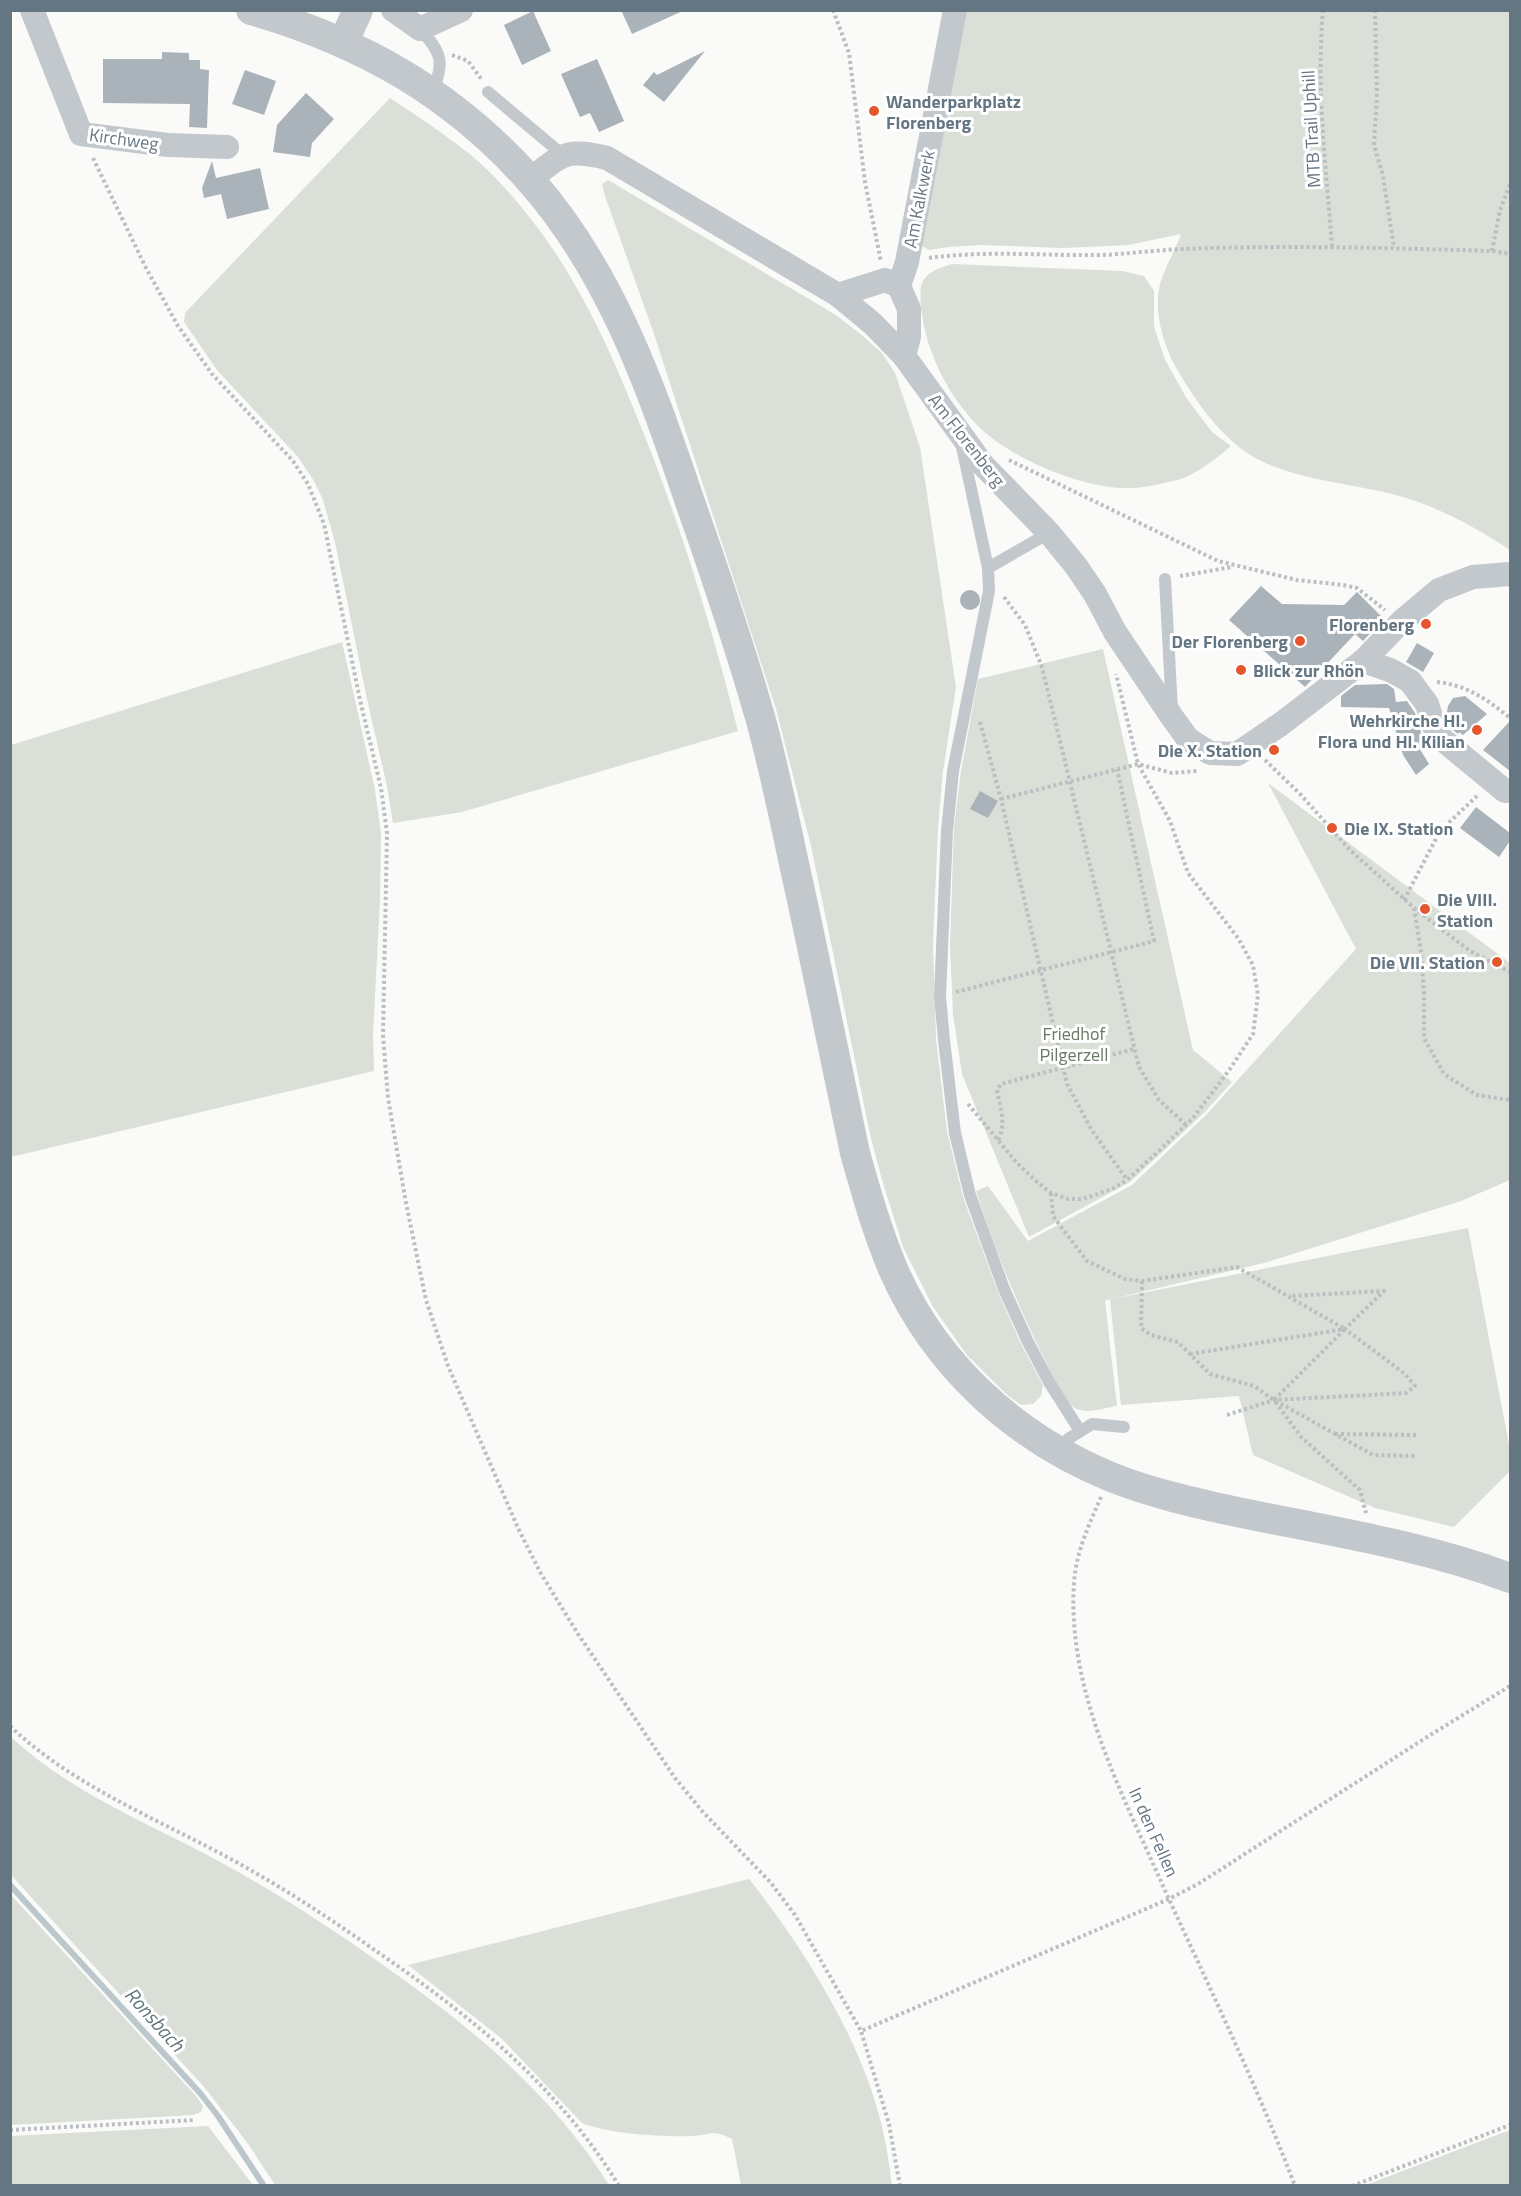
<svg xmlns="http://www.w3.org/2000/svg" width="1521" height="2196" font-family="'Titillium Web',sans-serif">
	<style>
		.green { fill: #dadfd7 }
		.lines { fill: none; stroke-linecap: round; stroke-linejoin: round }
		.stream { stroke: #bbc7cb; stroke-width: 6 }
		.building { fill: #aab3b9 }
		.path { stroke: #bbbfc2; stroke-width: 4; stroke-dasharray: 3 3; stroke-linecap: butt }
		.service { stroke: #c3c8cc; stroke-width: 12 }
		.minor { stroke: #c3c8cc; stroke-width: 24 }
		.tertiary { stroke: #c3c8cc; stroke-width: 30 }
		.poi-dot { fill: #e4572e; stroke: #fff; stroke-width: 2 }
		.labels { text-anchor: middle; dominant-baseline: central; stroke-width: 6; stroke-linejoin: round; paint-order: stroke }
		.poi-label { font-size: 18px; font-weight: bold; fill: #657683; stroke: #fff; text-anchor: end }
		.street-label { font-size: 18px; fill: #657683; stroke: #fff }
		.park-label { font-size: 18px; fill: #687a64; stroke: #fff }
		.water-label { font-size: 20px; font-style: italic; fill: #60757c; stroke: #fff }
	</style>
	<rect width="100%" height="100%" fill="#fafaf8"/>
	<g class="green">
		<path d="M970,11H1510V550C1474,526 1435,505 1392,494C1349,483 1290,479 1252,456C1220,436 1197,403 1178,371C1165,349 1154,315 1159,289C1163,269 1175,252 1181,234L1128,245L1064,248L980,245L949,247L929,250L922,246L966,12Z"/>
		<path d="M390,98C416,115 443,133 467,152C490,170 512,195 530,218C577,277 609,347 637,417C679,519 711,624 738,731L462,812L393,823L387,786L367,699L335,542L323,500L314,481L298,457L217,370L184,322L185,313Z"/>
		<polygon points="608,180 836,315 864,337 882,353 895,373 920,447 956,687 943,771 938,828 933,944 936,1039 947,1131 963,1197 998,1292 1021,1344 1043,1385 1041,1396 1033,1404 1021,1405 1006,1394 967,1355 933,1307 903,1247 882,1180 870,1134 812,850 776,709 653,331 605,196 602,184"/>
		<path d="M952,264L1122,271L1144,276L1154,291V327L1165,360L1187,399L1212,432L1231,446C1217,458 1203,469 1186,477C1180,480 1171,481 1164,483C1151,486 1137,489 1123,488C1078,487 1011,458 979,427C957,405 941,379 931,350C925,335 917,298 922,283C927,271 941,268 952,264Z"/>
		<polygon points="342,642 375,790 381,833 380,901 373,1034 374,1071 11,1157 11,745"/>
		<polygon points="1103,649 1193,1050 1232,1082 1205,1112 1130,1182 1029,1237 962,1074 953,1014 950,946 954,827 961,771 978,679"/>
		<path d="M1268,783L1510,963V1180L1461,1201L1268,1262L1112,1299L1468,1228L1510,1450V1471L1454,1527L1375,1508L1253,1455L1239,1396L1121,1405L1110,1299L1105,1301L1117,1406C1104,1408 1083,1416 1072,1406C1062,1397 1052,1375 1046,1362C1018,1307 995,1250 976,1191L988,1186L1028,1241L1132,1185L1206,1115L1356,949Z"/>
		<path d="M11,1737C72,1794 151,1824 224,1864C275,1892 325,1924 373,1958C464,2021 551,2091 609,2185H275L249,2145L205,2088L11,1875Z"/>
		<path d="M749,1879C804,1948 862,2041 882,2127C887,2146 889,2166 892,2185H741L732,2139C712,2129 712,2135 692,2136C663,2137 608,2134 582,2123L501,2038L408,1965Z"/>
		<polygon points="10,1894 196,2096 203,2106 201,2112 193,2115 11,2125"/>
		<polygon points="208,2126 253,2185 11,2185 11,2136"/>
		<polygon points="1510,2130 1510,2185 1366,2185"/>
	</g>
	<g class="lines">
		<polyline class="stream" points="10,1885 200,2093 218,2116 264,2186"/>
	</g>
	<g class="building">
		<polygon points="621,10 685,10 632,34"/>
		<polygon points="533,11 551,51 522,65 504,25"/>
		<polygon points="705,51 664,102 643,85 654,72 657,75"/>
		<polygon points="162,52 189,53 189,60 200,60 200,69 209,70 207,128 189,127 190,104 103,103 103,59 162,59"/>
		<polygon points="597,59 624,121 599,132 590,113 580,117 561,74"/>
		<polygon points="245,70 276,81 264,115 232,104"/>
		<polygon points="306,93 334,119 312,143 310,157 273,152 277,125"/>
		<polygon points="212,161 216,178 260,168 269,209 227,219 221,194 204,198 202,188"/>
		<polygon points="1261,586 1282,604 1344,605 1357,592 1384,619 1363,641 1355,634 1305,687 1229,620"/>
		<circle cx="970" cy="600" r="10"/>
		<polygon points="1417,643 1434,653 1423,672 1406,662"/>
		<polygon points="1387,684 1394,689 1396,702 1407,701 1415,713 1426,749 1421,751 1429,764 1416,775 1403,755 1389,708 1341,707 1341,696 1355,685"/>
		<polygon points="1465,696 1487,714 1463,735 1459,732 1458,734 1449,727 1446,718 1448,706 1453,698"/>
		<polygon points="1510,721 1510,771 1483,750"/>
		<polygon points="980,791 998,801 988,818 970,809"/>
		<polygon points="1476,807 1510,833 1510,841 1499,857 1460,828"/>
	</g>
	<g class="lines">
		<g class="path">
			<polyline points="833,10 849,53 865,182 881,262"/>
			<path d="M1323,10C1316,89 1326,168 1332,246"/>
			<polyline points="1375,10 1377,95 1374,145 1383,176 1394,248"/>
			<polyline points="452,55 468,61 482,80"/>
			<polyline points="93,158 146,268 178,326 212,374 293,461 308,484 324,524 360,700 381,788 387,833 383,1035 388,1098 406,1203 426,1300 448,1366 518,1528 540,1572 578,1634 675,1778 702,1811 771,1883 795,1915 861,2031"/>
			<polyline points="1492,251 1500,210 1510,184"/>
			<path d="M929,258C986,250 1044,256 1101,255C1129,254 1156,250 1183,249C1286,245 1389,248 1492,251L1510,254"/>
			<polyline points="1009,460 1218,561 1297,580 1343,585 1357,588 1385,610"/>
			<polyline points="1180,576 1232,567"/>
			<polyline points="1004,597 1025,625 1042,667 1139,1067 1159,1100 1186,1125"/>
			<path d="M1437,682C1467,685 1488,700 1510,718"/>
			<polyline points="980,722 1001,799 1067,1084 1091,1129 1127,1180"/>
			<polyline points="1265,760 1301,795 1349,849 1414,908 1470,951 1510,972"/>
			<polyline points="1001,799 1138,764 1172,773 1197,771"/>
			<polyline points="1404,900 1440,831 1477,796"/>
			<polyline points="1414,908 1421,952 1424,992 1424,1038 1444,1074 1477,1095 1510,1100"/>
			<polyline points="956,992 1154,941 1117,769"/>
			<polyline points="968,1104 1017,1163 1036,1181 1051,1193 1068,1199 1083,1199 1112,1189 1127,1180 1163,1147 1193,1118 1230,1069 1253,1034 1258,995 1253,965 1238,938 1188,873 1170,821 1138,764 1116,674"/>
			<path d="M998,1140C1007,1123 1000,1108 997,1090L1001,1084L1134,1049"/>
			<polyline points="1051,1193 1053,1216 1087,1261 1125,1279 1142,1281 1237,1267 1345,1329 1274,1400 1301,1437 1360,1490 1366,1513"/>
			<polyline points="1142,1281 1141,1328 1151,1335 1178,1342 1210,1374 1254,1386 1274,1400 1373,1455 1417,1456"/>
			<polyline points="1190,1354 1345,1329 1384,1291 1289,1296"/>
			<polyline points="1227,1415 1274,1400 1406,1393 1415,1386 1405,1374 1345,1329"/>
			<polyline points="1335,1434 1416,1435"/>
			<path d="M1101,1497C1089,1525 1076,1552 1074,1583C1067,1690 1121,1791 1163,1886C1208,1985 1256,2083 1295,2186"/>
			<path d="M10,1726C72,1785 153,1817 227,1857C279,1885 328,1917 376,1951C471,2016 558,2086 619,2186"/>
			<polyline points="10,2130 195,2120"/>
			<polyline points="900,2186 889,2124 861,2031 1169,1899 1198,1884 1427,1737 1510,1686"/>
			<polyline points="1352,2186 1510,2125"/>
		</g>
		<g class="service">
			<path d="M420,29C442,53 445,62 432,93"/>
			<polyline points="488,92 563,155"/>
			<polyline points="962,447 988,568 989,591 953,771 947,831 940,996 944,1040 955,1133 970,1195 1004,1289 1028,1342 1049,1382 1080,1431"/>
			<polyline points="988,568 1049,533"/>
			<polyline points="1165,579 1172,710"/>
			<polyline points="1062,1454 1068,1439 1092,1424 1124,1427"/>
		</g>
		<g class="minor">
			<polyline points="32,10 81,134 168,145 227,147"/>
			<polyline points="393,10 420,29 461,10"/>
			<path d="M529,180C564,154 563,148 607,158L838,295L873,324L904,356L983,465L1049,533L1076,566L1095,594L1115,632L1172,717L1188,739L1210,753L1237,754L1281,724L1363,661L1401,622L1439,590L1473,577L1510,574"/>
			<polyline points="899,286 909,309 909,337 904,356"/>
			<polyline points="838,295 885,280 899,286 907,262 955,10"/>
			<polyline points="1363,661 1390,670 1410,681 1427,704 1437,735 1505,791"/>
		</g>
		<g class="tertiary">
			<path d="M251,10C362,42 452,93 529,179C611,271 651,387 690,502C715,573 739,644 760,717C776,774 787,833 800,891C819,978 837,1065 855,1153C866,1192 877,1231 893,1269C935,1365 1014,1437 1111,1477C1151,1493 1195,1503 1237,1512C1329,1531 1422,1545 1510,1578"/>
			<polyline points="343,43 358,10"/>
		</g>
	</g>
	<g class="poi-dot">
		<circle cx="874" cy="111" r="6"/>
		<circle cx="1426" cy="624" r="6"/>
		<circle cx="1300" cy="641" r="6"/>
		<circle cx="1241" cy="670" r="6"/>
		<circle cx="1477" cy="730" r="6"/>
		<circle cx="1274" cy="750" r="6"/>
		<circle cx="1332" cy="828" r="6"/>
		<circle cx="1425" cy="909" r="6"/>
		<circle cx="1497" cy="962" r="6"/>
	</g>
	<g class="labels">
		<g class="poi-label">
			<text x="886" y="101" text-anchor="start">Wanderparkplatz<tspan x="886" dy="21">Florenberg</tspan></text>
			<text x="1414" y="624">Florenberg</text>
			<text x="1288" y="641">Der Florenberg</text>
			<text x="1253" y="670" text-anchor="start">Blick zur Rhön</text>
			<text x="1465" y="720">Wehrkirche Hl.<tspan x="1465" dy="21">Flora und Hl. Kilian</tspan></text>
			<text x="1262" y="750">Die X. Station</text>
			<text x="1344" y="828" text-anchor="start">Die IX. Station</text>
			<text x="1437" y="899" text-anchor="start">Die VIII.<tspan x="1437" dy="21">Station</tspan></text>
			<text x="1485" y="962">Die VII. Station</text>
		</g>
		<g class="street-label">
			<text transform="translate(1311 129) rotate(-93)">MTB Trail Uphill</text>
			<text transform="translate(124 139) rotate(8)">Kirchweg</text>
			<text transform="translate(919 199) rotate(-79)">Am Kalkwerk</text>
			<text transform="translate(967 440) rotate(52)">Am Florenberg</text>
			<text transform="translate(1154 1832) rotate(66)">In den Fellen</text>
		</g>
		<g class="park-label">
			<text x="1074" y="1033">Friedhof<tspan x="1074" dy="21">Pilgerzell</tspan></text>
		</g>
		<g class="water-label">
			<text transform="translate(155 2019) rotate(48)">Ronsbach</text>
		</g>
	</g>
	<rect width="1521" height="2196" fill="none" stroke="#657683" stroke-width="24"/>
</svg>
